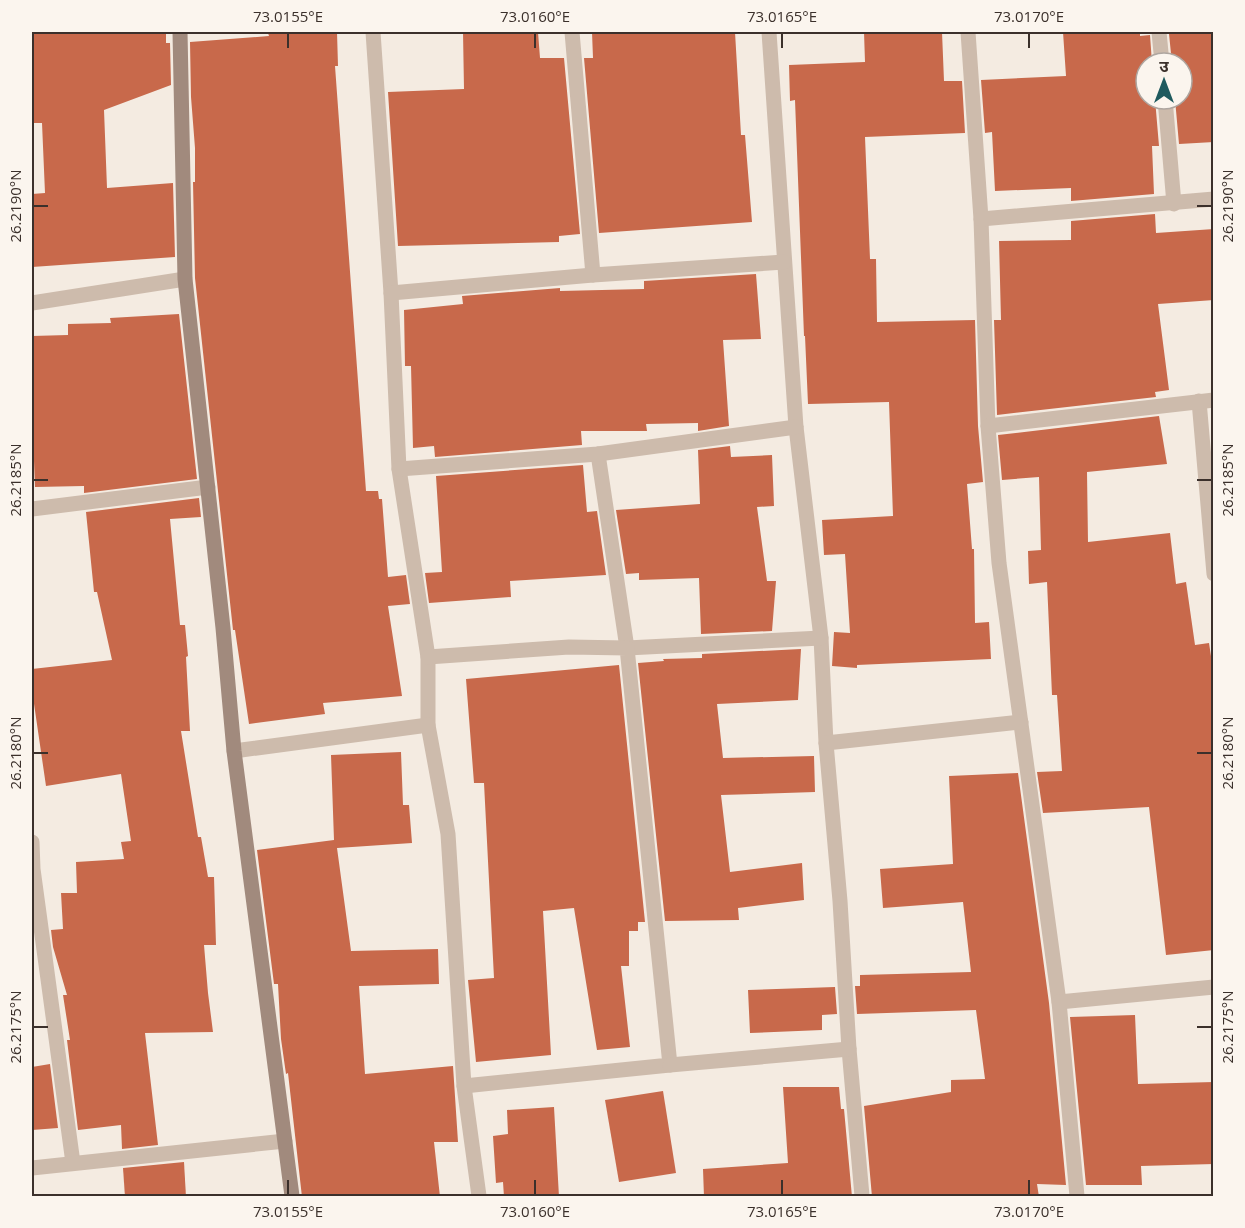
<svg xmlns="http://www.w3.org/2000/svg" width="1245" height="1228" font-family="'Open Sans','Noto Sans Devanagari',sans-serif">
	<style>
		.building { fill: #c8694b }
		.lines { fill: none; stroke-linecap: round; stroke-linejoin: round }
		.street { stroke: #cdbbac; stroke-width: 15 }
		.secondary { stroke: #a18a7d; stroke-width: 15 }
		.ticks { fill: none; stroke: #3b302b; stroke-width: 2 }
		.neatline { fill: none; stroke: #3b302b; stroke-width: 2 }
		.ticks-label { font-size: 15px; text-anchor: middle; fill: #3b302b }
	</style>
	<rect width="100%" height="100%" fill="#f4ebe1"/>
	<g class="building">
		<polygon points="32,32 166,32 166,43 170,43 171,85 104,110 107,188 173,183 175,257 32,267 32,194 45,193 42,123 32,123"/>
		<polygon points="337,32 338,66 335,66 366,491 378,491 379,499 382,499 388,577 406,575 410,604 388,606 402,696 323,703 325,714 249,724 235,630 233,630 195,278 193,182 195,182 195,148 191,97 190,42 269,36 268,33"/>
		<polygon points="463,32 538,32 540,58 564,58 580,234 559,236 559,242 398,246 388,92 464,89"/>
		<polygon points="592,32 735,32 741,135 745,135 752,222 599,233 584,58 593,58"/>
		<polygon points="864,32 942,32 944,81 962,81 965,133 865,137 870,259 876,259 877,322 975,320 978,426 983,482 967,484 972,549 974,549 975,623 989,622 991,659 857,665 857,668 832,666 834,632 850,633 845,554 824,555 822,520 893,516 889,402 808,404 805,336 804,336 795,100 790,101 789,65 865,62"/>
		<polygon points="1063,32 1140,32 1140,36 1150,35 1152,63 1146,63 1146,99 1155,99 1159,146 1152,146 1154,194 1071,201 1071,188 995,191 992,132 985,133 981,80 1066,76"/>
		<polygon points="1214,32 1214,142 1179,144 1175,99 1182,99 1182,63 1172,63 1169,34"/>
		<polygon points="1155,214 1156,233 1214,229 1214,300 1158,304 1169,390 1155,392 1156,397 997,415 994,320 1001,320 999,241 1071,240 1071,221"/>
		<polygon points="756,274 761,339 723,340 729,426 698,431 698,423 646,424 647,431 581,431 582,445 435,457 434,446 413,448 411,366 405,366 404,310 463,304 462,296 560,288 560,291 644,289 644,281"/>
		<polygon points="179,314 197,479 84,493 84,486 35,487 34,461 32,461 32,336 68,335 68,324 111,323 110,318"/>
		<polygon points="1159,416 1167,464 1087,472 1088,542 1170,533 1176,584 1186,582 1195,645 1209,643 1214,676 1214,950 1166,955 1149,807 1043,813 1037,772 1062,771 1057,695 1052,695 1047,582 1029,584 1028,551 1041,550 1039,477 1002,480 998,435"/>
		<polygon points="730,446 731,457 772,455 774,506 757,507 767,581 776,581 772,631 701,634 699,578 639,580 639,573 626,574 616,510 700,504 698,450"/>
		<polygon points="583,465 587,512 597,511 606,575 510,581 511,597 429,603 425,573 442,572 436,476"/>
		<polygon points="199,498 201,517 170,519 180,625 185,625 188,656 186,657 190,731 181,731 198,837 201,837 208,877 214,877 216,945 204,945 208,993 213,1032 145,1033 158,1145 122,1149 121,1125 78,1130 67,1040 70,1040 63,995 67,995 53,947 51,930 63,929 61,893 77,893 76,862 124,859 121,842 131,841 121,774 46,786 32,690 32,669 112,660 97,592 94,592 86,512"/>
		<polygon points="801,649 798,700 717,704 723,758 814,756 815,792 721,795 730,872 802,863 804,900 738,908 739,920 665,921 638,663 664,661 663,659 702,658 702,654"/>
		<polygon points="619,665 645,922 638,922 638,931 629,931 629,966 621,966 630,1047 597,1050 574,908 543,911 551,1055 476,1062 468,980 494,978 484,783 474,783 466,679"/>
		<polygon points="401,752 403,805 409,805 412,843 337,848 351,951 438,949 439,984 359,986 365,1074 453,1066 458,1142 434,1142 440,1197 302,1197 288,1073 286,1074 281,1039 278,984 274,984 257,850 334,840 331,755"/>
		<polygon points="1018,773 1049,1003 1066,1185 1037,1184 1039,1197 872,1197 864,1106 951,1092 951,1080 985,1079 976,1010 857,1014 855,986 860,986 860,975 971,972 963,902 883,908 880,869 953,864 949,776"/>
		<polygon points="835,987 837,1014 822,1015 822,1030 750,1033 748,990"/>
		<polygon points="1135,1015 1138,1084 1214,1082 1214,1164 1141,1166 1142,1185 1086,1185 1070,1017"/>
		<polygon points="50,1064 58,1128 32,1130 32,1067"/>
		<polygon points="783,1087 839,1087 841,1109 844,1109 852,1197 704,1197 703,1169 788,1163"/>
		<polygon points="663,1091 676,1173 619,1182 605,1100"/>
		<polygon points="554,1107 559,1197 504,1197 503,1182 496,1183 493,1136 508,1134 507,1110"/>
		<polygon points="184,1162 186,1197 125,1197 123,1168"/>
	</g>
	<g class="lines">
		<g class="street">
			<polyline points="373,32 391,293 399,469 428,657 428,725 448,834 464,1086 479,1196"/>
			<polyline points="572,32 593,275"/>
			<polyline points="769,32 796,427 821,638 826,743 840,901 849,1049 862,1196"/>
			<polyline points="968,32 981,219 988,426 999,563 1059,1002 1077,1196"/>
			<polyline points="1159,32 1162,63"/>
			<polyline points="1165,99 1174,204"/>
			<polyline points="981,219 1214,199"/>
			<polyline points="391,293 593,275 784,262"/>
			<polyline points="32,303 185,279"/>
			<polyline points="1199,401 1214,574"/>
			<polyline points="988,426 1214,400"/>
			<polyline points="598,454 627,648 821,638"/>
			<polyline points="399,469 598,454 796,427"/>
			<polyline points="32,509 208,487"/>
			<polyline points="428,657 569,647 627,648 670,1065 464,1086"/>
			<polyline points="826,743 1021,722"/>
			<polyline points="234,751 428,725"/>
			<polyline points="32,842 33,869 73,1163"/>
			<polyline points="1059,1002 1214,987"/>
			<polyline points="670,1065 849,1049"/>
			<polyline points="32,1168 285,1141"/>
		</g>
		<polyline class="secondary" points="180,32 185,279 223,628 234,751 292,1196"/>
	</g>
	<path class="ticks" d="M288,33V48M535,33V48M782,33V48M1029,33V48M33,206H48M1197,206H1212M33,480H48M1197,480H1212M33,753H48M1197,753H1212M33,1027H48M1197,1027H1212M288,1180V1195M535,1180V1195M782,1180V1195M1029,1180V1195"/>
	<rect width="1245" height="1228" fill="none" stroke="#fbf5ee" stroke-width="66"/>
	<g transform="translate(1164 81)"><circle r="28" fill="#fbf5ee" stroke="#aea6a0" stroke-width="1.5"/>
	<path d="M0-4.5L10 22L0 15L-10 22Z" fill="#1f5a5e"/>
	<text y="-9" font-size="16" font-weight="bold" text-anchor="middle" fill="#3b302b">उ</text>
	</g>
	<rect x="33" y="33" width="1179" height="1162" class="neatline"/>
	<g class="ticks-label">
		<text x="288" y="22">73.0155°E</text>
		<text x="535" y="22">73.0160°E</text>
		<text x="782" y="22">73.0165°E</text>
		<text x="1029" y="22">73.0170°E</text>
		<text transform="translate(16 206) rotate(-90)" y="5">26.2190°N</text>
		<text transform="translate(1228 206) rotate(-90)" y="5">26.2190°N</text>
		<text transform="translate(16 480) rotate(-90)" y="5">26.2185°N</text>
		<text transform="translate(1228 480) rotate(-90)" y="5">26.2185°N</text>
		<text transform="translate(16 753) rotate(-90)" y="5">26.2180°N</text>
		<text transform="translate(1228 753) rotate(-90)" y="5">26.2180°N</text>
		<text transform="translate(16 1027) rotate(-90)" y="5">26.2175°N</text>
		<text transform="translate(1228 1027) rotate(-90)" y="5">26.2175°N</text>
		<text x="288" y="1217">73.0155°E</text>
		<text x="535" y="1217">73.0160°E</text>
		<text x="782" y="1217">73.0165°E</text>
		<text x="1029" y="1217">73.0170°E</text>
	</g>
</svg>
